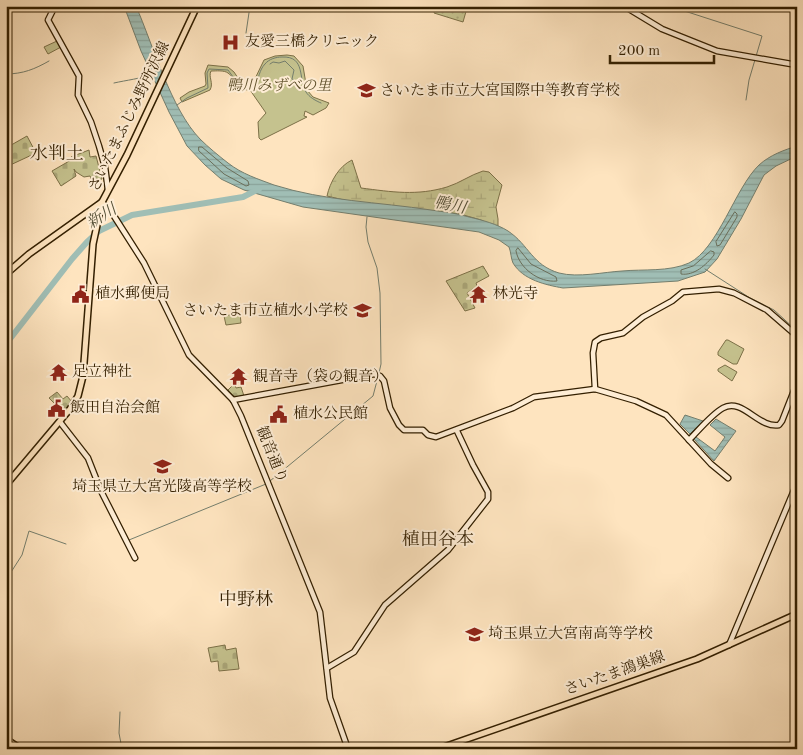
<svg xmlns="http://www.w3.org/2000/svg" width="803" height="755" font-family="'Old Standard TT','Noto Serif JP',serif">
	<style>
		.grass { fill: url(#grass-dots); stroke: #7c7047 }
		.wetland { fill: url(#wetland-marsh); stroke: #7c7047 }
		.cemetery { fill: url(#cemetery-stones); stroke: #7c7047 }
		.park { fill: #c5c28e; stroke: #7c7047 }
		.water { fill: url(#water-rules); stroke: #747e6d }
		.lines { fill: none; stroke-linecap: round; stroke-linejoin: round }
		.shore { stroke: #6a6e5a; stroke-width: 1 }
		.stream { stroke: #747e6d; stroke-width: 1 }
		.river { stroke: #a0beb5; stroke-width: 6 }
		.secondary-casing { stroke: #331f00; stroke-width: 7 }
		.primary-casing { stroke: #331f00; stroke-width: 8 }
		.secondary { stroke: #feedd5; stroke-width: 4.5 }
		.primary { stroke: #fee4bf; stroke-width: 5 }
		.labels { text-anchor: middle; dominant-baseline: central; stroke-width: 4; stroke-linejoin: round; paint-order: stroke }
		.poi-label { font-size: 15px; fill: #331f00; stroke: #feedd5; text-anchor: start }
		.park-label { font-size: 15px; font-style: italic; fill: #5f502b; stroke: #feedd5 }
		.street-label { font-size: 15px; fill: #331f00; stroke: #feedd5 }
		.water-label { font-size: 16px; font-style: italic; fill: #544f36; stroke: #feedd5 }
		.quarter-label { font-size: 18px; fill: #331f00; stroke: #feedd5 }
	</style>
	<defs>
		<pattern id="grass-dots" width="8" height="8" patternUnits="userSpaceOnUse" patternTransform="scale(1.25)"><rect width="8" height="8" fill="#c5c28e"/><path d="M2 2h.1M6 6h.1" fill="none" stroke="#aaa679" stroke-width="1.8" stroke-linecap="round"/></pattern>
		<pattern id="wetland-marsh" width="20" height="14" patternUnits="userSpaceOnUse" patternTransform="scale(1.25)"><rect width="20" height="14" fill="#c5c28e"/><path d="M1 5h8M5 5V1M11 12h8M15 12V8" fill="none" stroke="#aaa679"/></pattern>
		<pattern id="cemetery-stones" width="16" height="16" patternUnits="userSpaceOnUse" patternTransform="scale(1.25)"><rect width="16" height="16" fill="#c5c28e"/><path d="M2 7V4a2 2 0 0 1 4 0v3zM10 15v-3a2 2 0 0 1 4 0v3z" fill="#aaa679"/></pattern>
		<pattern id="water-rules" width="6" height="5" patternUnits="userSpaceOnUse" patternTransform="scale(1.25)"><rect width="6" height="5" fill="#a0beb5"/><path d="M0 2.5h6" fill="none" stroke="#8aa39a"/></pattern>
	</defs>
	<rect width="100%" height="100%" fill="#fee4bf"/>
	<filter id="stains"><feTurbulence type="fractalNoise" baseFrequency=".004" numOctaves="4"/><feColorMatrix values="0 0 0 0 .2 0 0 0 0 .09 0 0 0 0 .02 0 0 0 .5 -.17"/></filter>
	<radialGradient id="worn" r=".72"><stop offset=".6" stop-color="#630" stop-opacity="0"/><stop offset="1" stop-color="#630" stop-opacity=".3"/></radialGradient>
	<polygon class="grass" points="436,6 461,6 467,8 463,22 434,13"/>
	<path class="wetland" d="M352,160L361,188C392,192 417,196 447,187C460,183 470,175 483,171L489,172L502,185L496,207L498,219V229L481,220L460,214L361,204L327,196C330,182 339,166 352,160Z"/>
	<g class="cemetery">
		<polygon points="27,136 36,153 6,167 6,148"/>
		<polygon points="89,150 90,157 96,156 102,179 92,181 90,176 84,177 76,172 74,169 76,176 61,186 52,171 71,160 71,157"/>
		<polygon points="483,266 489,276 476,283 477,286 467,293 475,308 465,311 446,281"/>
		<path d="M236,377L238,383L235,385L236,388L241,387L244,396C235,398 233,396 228,390L233,385L231,378Z"/>
		<polygon points="57,392 63,399 67,396 72,402 60,418 55,414 60,409 49,398"/>
		<polygon points="225,645 226,650 236,648 239,669 219,671 218,661 211,662 208,648"/>
	</g>
	<g class="park">
		<polygon points="57,41 61,47 48,54 44,47"/>
		<path d="M287,55L294,56L303,66L307,90L313,97L329,103L326,108L313,115L305,111L304,116L307,117L261,140L259,138L258,122L266,113L250,90C231,90 238,80 228,73C224,70 216,71 211,71C208,77 214,83 210,90L182,102L180,98L189,92L205,86L206,84L205,73L208,65L228,67L234,72L242,84L252,85L264,60L275,56Z"/>
		<polygon points="240,313 241,323 226,325 224,316"/>
		<polygon points="726,340 728,340 744,349 737,364 733,364 718,355 718,352"/>
		<polygon points="725,365 737,372 732,381 718,371 718,369"/>
	</g>
	<g class="water">
		<path d="M124,6H136C153,45 171,109 200,139C208,147 219,156 228,163C242,174 258,179 274,185C324,201 379,202 431,210C444,212 457,213 469,217C482,220 497,224 508,231C529,245 532,265 559,273C578,278 604,272 622,271C643,269 669,272 689,263C718,249 735,188 759,165C770,155 784,150 797,146V156L776,166L764,175L741,219L717,259L705,272L678,281L563,288C546,285 523,280 513,263C511,259 511,252 509,247L499,240L479,232L303,207L244,190L221,179L205,165L187,146L169,112L141,51Z"/>
		<polygon points="685,415 703,421 690,434 680,424"/>
		<polygon points="716,419 736,431 714,461 694,439 696,437 715,451 725,437 710,425"/>
	</g>
	<g class="lines">
		<g class="shore">
			<polygon points="199,147 202,147 227,168 248,181 249,185 246,186 224,174 199,151"/>
			<polygon points="735,212 737,214 737,217 720,245 717,246 716,242"/>
			<path d="M518,248L531,264L556,277L557,281C539,283 519,268 516,251Z"/>
			<path d="M711,251L714,252V255C706,265 694,276 681,274V270L693,266Z"/>
		</g>
		<g class="stream">
			<polyline points="669,6 762,36 749,80 746,100"/>
			<polyline points="246,33 250,6"/>
			<polyline points="270,64 273,62 279,63 285,61 294,70 292,79 299,84 300,81 302,81"/>
			<path d="M6,74C23,74 35,69 49,61"/>
			<path d="M114,83C127,80 140,79 152,74"/>
			<path d="M177,105L187,98L208,88L207,73L209,69L228,70L239,85L249,88L255,85C259,79 259,70 265,64C269,59 276,57 282,57C306,56 298,79 306,92C309,97 316,101 321,103"/>
			<polyline points="367,217 366,227 368,242 377,268 380,293 381,364 379,373"/>
			<polyline points="705,269 750,298 774,310 797,331"/>
			<polyline points="270,481 373,396 378,377"/>
			<polyline points="129,540 266,484"/>
			<polyline points="6,580 22,555 29,531 66,544"/>
			<polyline points="120,712 119,733 122,749"/>
		</g>
		<polyline class="river" points="6,344 72,259 87,242 99,231 132,215 243,197 259,189"/>
		<defs>
			<g id="secondary">
				<polyline points="55,6 48,20 79,76 78,95 91,122 99,146 105,167 108,190"/>
				<polyline points="624,6 662,29 717,51 797,65"/>
				<polyline points="102,202 114,216 144,263 189,355 233,400 241,416 320,612 330,698 348,749"/>
				<polyline points="595,389 593,353 595,342 601,338 623,333 643,317 672,301 683,292 719,289 734,293 767,310 797,336"/>
				<polyline points="233,400 374,374 380,376 384,381 390,408 399,425 404,430 423,430 428,435 436,437 513,408 534,397 595,389 636,401 666,415 711,464 728,478"/>
				<polyline points="60,422 88,458 101,491 135,558"/>
				<path d="M689,440C699,430 712,414 723,408C742,397 759,429 779,425L782,421L797,383"/>
				<polyline points="729,645 797,483"/>
				<polyline points="327,668 354,652 385,605 448,550 488,499 488,492 473,465 457,431"/>
			</g>
			<g id="primary">
				<polyline points="6,274 29,254 102,202"/>
				<polyline points="6,485 70,409 78,396 83,376 93,244 102,202 127,155 197,6"/>
				<polyline points="6,739 21,749"/>
				<polyline points="438,749 697,659 797,614"/>
			</g>
		</defs>
		<use href="#secondary" class="secondary-casing"/>
		<use href="#primary" class="primary-casing"/>
		<use href="#secondary" class="secondary"/>
		<use href="#primary" class="primary"/>
	</g>
	<defs>
		<symbol id="hospital-bare" viewBox="-9 -9 18 18"><path d="M-5-5h3v3.5h4V-5h3V5h-3V1.5h-4V5h-3Z" fill="#8f2418" stroke="#feedd5" stroke-width="2.5" paint-order="stroke"/></symbol>
		<symbol id="school-bare" viewBox="-9 -9 18 18"><path d="M0-5L7-2L0 1L-7-2ZM-4 1L0 2.5L4 1V4Q0 6-4 4Z" fill="#8f2418" stroke="#feedd5" stroke-width="2.5" paint-order="stroke"/></symbol>
		<symbol id="civic-bare" viewBox="-9 -9 18 18"><path d="M-.6-6.5H3V-4.5H.6V-3L4-1V1h2V6H-6V1h2V-1L-.6-3ZM-1.2 2.5V6h2.4V2.5Z" fill="#8f2418" stroke="#feedd5" stroke-width="2.5" paint-order="stroke"/></symbol>
		<symbol id="temple-bare" viewBox="-9 -9 18 18"><path d="M0-6L5-2H3V0L6.5 2.5H4V6H1.5V3h-3V6H-4V2.5H-6.5L-3 0V-2H-5Z" fill="#8f2418" stroke="#feedd5" stroke-width="2.5" paint-order="stroke"/></symbol>
	</defs>
	<g fill-rule="evenodd">
		<use href="#hospital-bare" x="218" y="30" width="25" height="25"/>
		<use href="#school-bare" x="354" y="78" width="25" height="25"/>
		<use href="#civic-bare" x="68" y="282" width="25" height="25"/>
		<use href="#temple-bare" x="466" y="282" width="25" height="25"/>
		<use href="#school-bare" x="350" y="298" width="25" height="25"/>
		<use href="#temple-bare" x="46" y="360" width="25" height="25"/>
		<use href="#temple-bare" x="226" y="364" width="25" height="25"/>
		<use href="#civic-bare" x="44" y="396" width="25" height="25"/>
		<use href="#civic-bare" x="266" y="402" width="25" height="25"/>
		<use href="#school-bare" x="150" y="454" width="25" height="25"/>
		<use href="#school-bare" x="462" y="622" width="25" height="25"/>
	</g>
	<g class="labels">
		<g class="poi-label">
			<text x="245" y="42">友愛三橋クリニック</text>
			<text x="380" y="91">さいたま市立大宮国際中等教育学校</text>
			<text x="95" y="294">植水郵便局</text>
			<text x="493" y="294">林光寺</text>
			<text x="348" y="311" text-anchor="end">さいたま市立植水小学校</text>
			<text x="72" y="372">足立神社</text>
			<text x="253" y="377">観音寺（袋の観音）</text>
			<text x="70" y="408">飯田自治会館</text>
			<text x="293" y="414">植水公民館</text>
			<text x="162" y="487" text-anchor="middle">埼玉県立大宮光陵高等学校</text>
			<text x="488" y="634">埼玉県立大宮南高等学校</text>
		</g>
		<g class="park-label">
			<text x="279" y="86">鴨川みずべの里</text>
		</g>
		<g class="street-label">
			<text transform="translate(130 117) rotate(-64)">さいたまふじみ野所沢線</text>
			<text transform="translate(271 455) rotate(68)">観音通り</text>
			<text transform="translate(615 674) rotate(-19)">さいたま鴻巣線</text>
		</g>
		<g class="water-label">
			<text transform="translate(450 206) rotate(11)">鴨川</text>
			<text transform="translate(102 217) rotate(-32)">新川</text>
		</g>
		<g class="quarter-label">
			<text x="57" y="154">水判土</text>
			<text x="438" y="540">植田谷本</text>
			<text x="246" y="600">中野林</text>
		</g>
	</g>
	<rect width="803" height="755" fill="none" stroke="#fee4bf" stroke-width="25"/>
	<rect x="8" y="8" width="788" height="740" fill="none" stroke="#331f00" stroke-width="2.5"/>
	<rect x="12" y="12" width="778" height="730" fill="none" stroke="#331f00"/>
	<path d="M610 55v8h104v-8" fill="none" stroke="#331f00" stroke-width="2.5"/>
	<text x="618" y="55" font-size="15" fill="#331f00" stroke="#feedd5" stroke-width="4" paint-order="stroke">200 m</text>
	<rect width="100%" height="100%" filter="url(#stains)"/>
	<rect width="100%" height="100%" fill="url(#worn)"/>
</svg>
